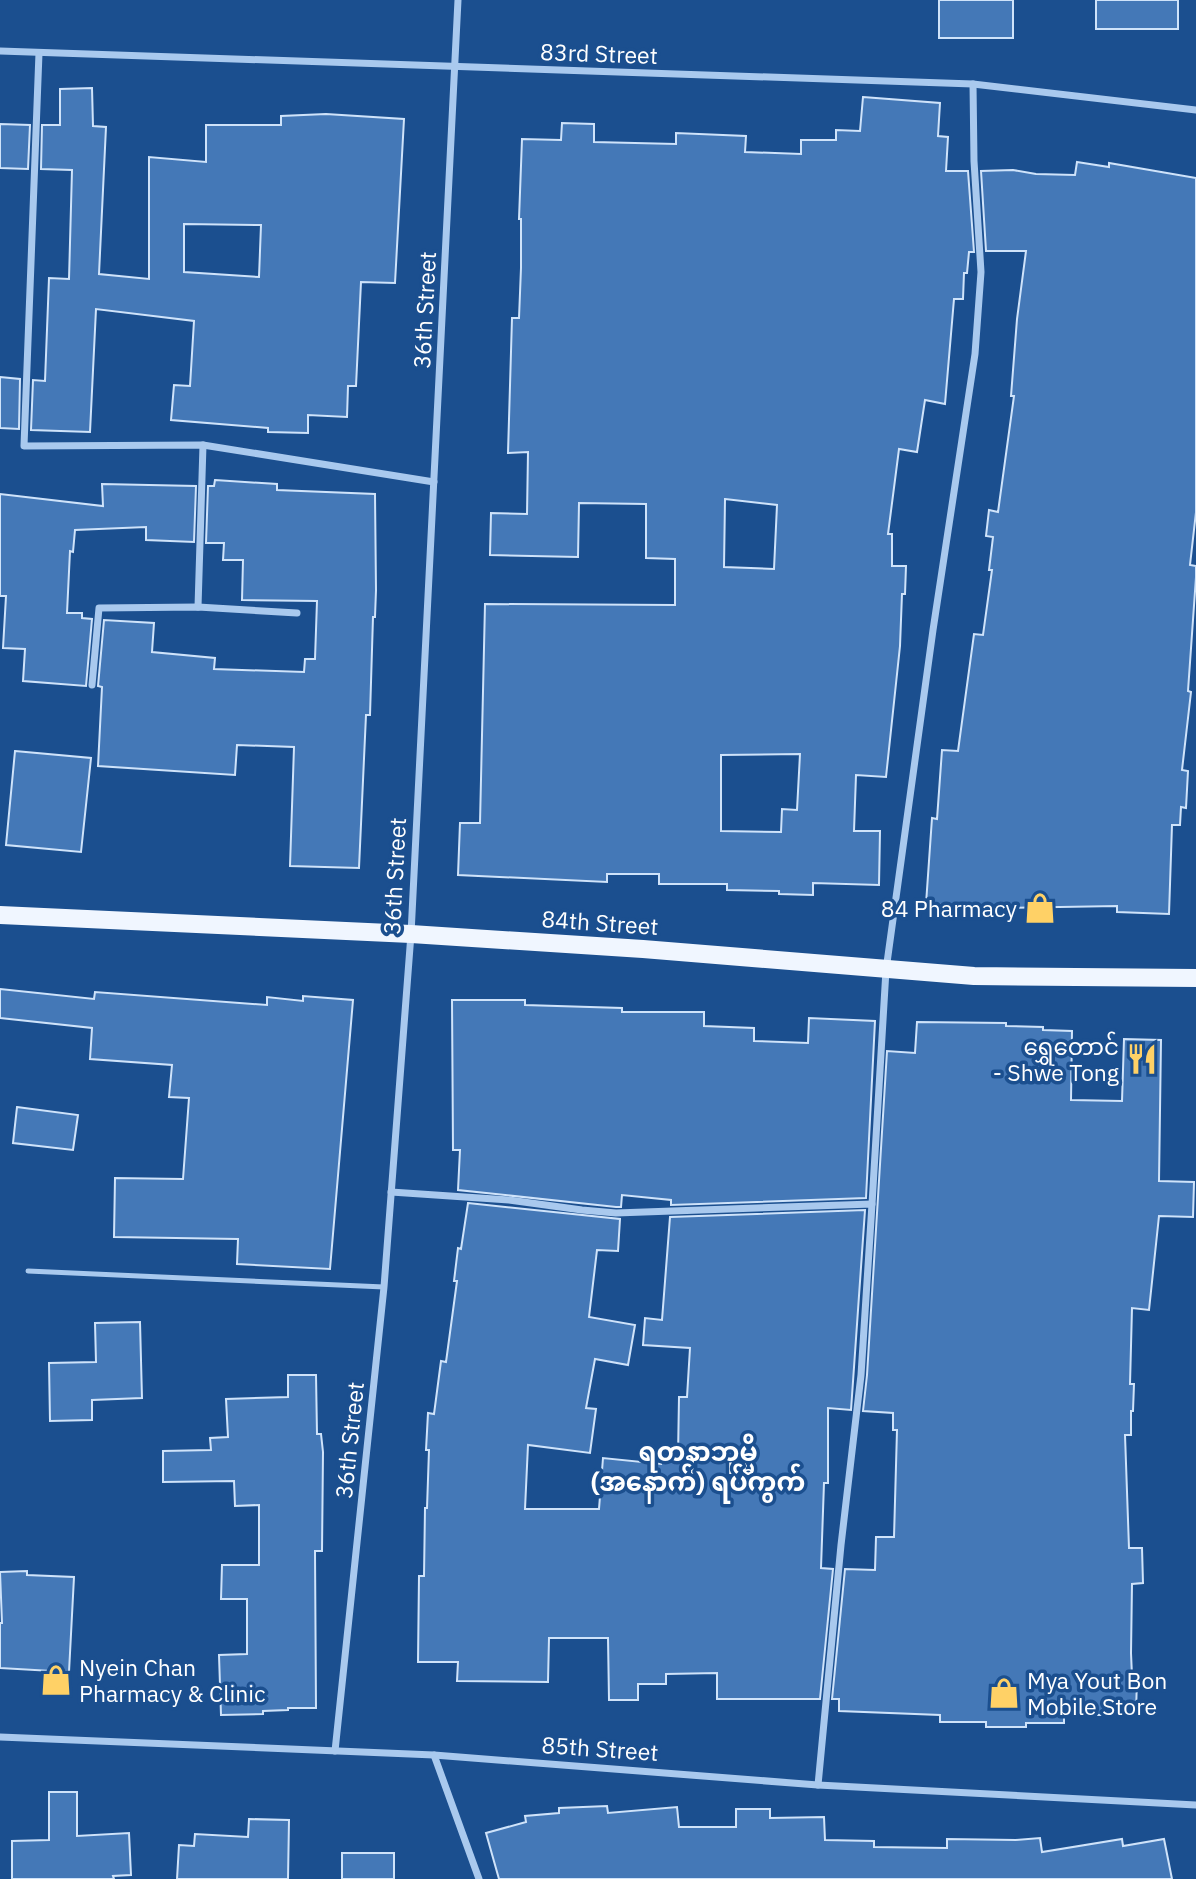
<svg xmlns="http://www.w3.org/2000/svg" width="1196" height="1879" font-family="'IBM Plex Sans','Noto Sans Myanmar',sans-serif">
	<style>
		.building { fill: #4478b7; stroke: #cfe3fa; stroke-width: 2; fill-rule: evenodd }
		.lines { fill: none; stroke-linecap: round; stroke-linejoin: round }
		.lane { stroke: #a9c9ee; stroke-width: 5 }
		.street { stroke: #a9c9ee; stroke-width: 7 }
		.primary { stroke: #f0f6ff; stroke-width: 18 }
		.labels { text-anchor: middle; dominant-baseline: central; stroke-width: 7; stroke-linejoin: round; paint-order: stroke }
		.street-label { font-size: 23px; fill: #fff; stroke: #1b4f8f }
		.poi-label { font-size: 23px; fill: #fff; stroke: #1b4f8f; text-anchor: end }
		.quarter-label { font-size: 26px; font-weight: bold; fill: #fff; stroke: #1b4f8f }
	</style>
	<rect width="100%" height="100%" fill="#1b4f8f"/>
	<g class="building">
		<rect x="939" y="0" width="74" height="38"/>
		<rect x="1096" y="0" width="82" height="29"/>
		<path d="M92,88L93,126L106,127L99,274L149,279V157L206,162V125H281V116L326,114L404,119L395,283L361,282L356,386H348L347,417L308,415V433L268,432V428L171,420L174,385L190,386L194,321L96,309L90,432L31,430L33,380L45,381L49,278L69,279L72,170L41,169L42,125H60V89ZM184,224L261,225L259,277L184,272Z"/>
		<path d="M863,97L940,103L938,136L948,137L946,171H968L974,252H969L967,273H964L963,299H954L945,404L925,400L917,452L899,449L888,534H892V566H906L905,594H902L900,646L886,777L856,775L854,831H880L879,885L813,883V895L779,894V891L727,890V884H659V874H607V882L458,875L460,823H480L485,604L675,605V559L646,558V504L579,503L578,557L490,555L491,513L527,514L528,452L508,453L512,318H519L521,268V219H519L522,139L561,140L562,123L594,124V142L676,144V133L746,136L745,152L801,154V140H836V130L860,131ZM725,499L777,505L774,569L724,567ZM800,754L797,810L782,809L781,832L721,831V755Z"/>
		<polygon points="0,124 30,125 28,169 0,168"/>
		<polygon points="1077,162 1109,167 1109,163 1196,178 1196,512 1190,565 1196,566 1196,577 1188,691 1191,692 1182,770 1188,771 1186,808 1181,807 1180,825 1172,825 1169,914 1117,912 1117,906 1008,908 926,904 932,818 937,819 942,750 958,751 974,634 983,635 992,570 989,570 993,537 986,536 989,510 998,512 1014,396 1011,396 1017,319 1026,251 986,251 981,171 1013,170 1036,174 1075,175"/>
		<polygon points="0,377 20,379 19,429 0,428"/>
		<polygon points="215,480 277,484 277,490 375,494 376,590 375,617 373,617 370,715 366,715 359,868 290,866 294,747 237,745 235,775 98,766 102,687 98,686 104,620 154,623 152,652 215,658 214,669 304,672 305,659 315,659 317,601 242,600 243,560 223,560 224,543 206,543 208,486 214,486"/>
		<polygon points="102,484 196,486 194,542 146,540 146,527 75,530 73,552 70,551 67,613 82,613 82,618 92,619 86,686 23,681 25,649 3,648 6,596 0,596 0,494 103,506"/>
		<polygon points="15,751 91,758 81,852 6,845"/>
		<polygon points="0,989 94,999 95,992 267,1005 267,997 303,1001 303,996 353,1000 330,1269 237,1264 238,1239 114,1237 115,1178 183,1179 189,1098 169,1097 172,1065 90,1059 92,1028 0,1018"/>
		<polygon points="452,1000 525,1000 525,1005 622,1008 622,1012 704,1012 704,1026 754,1028 754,1041 808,1043 809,1018 875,1021 866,1198 671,1205 671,1200 622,1195 621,1207 616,1207 458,1190 460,1150 453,1150"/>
		<polygon points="917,1022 1006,1023 1006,1026 1043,1027 1043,1030 1072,1031 1071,1100 1122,1101 1124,1039 1161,1040 1159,1181 1194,1182 1193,1217 1159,1216 1149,1310 1132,1308 1130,1384 1134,1384 1133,1411 1131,1411 1131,1435 1125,1435 1129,1548 1142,1548 1143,1583 1132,1584 1131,1653 1132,1676 1137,1676 1136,1715 1064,1715 1064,1723 1026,1723 1026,1727 986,1727 986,1722 940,1722 940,1715 839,1711 839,1699 832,1699 845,1569 875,1570 876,1537 894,1537 897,1430 893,1430 893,1413 863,1411 867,1375 887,1051 915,1053"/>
		<polygon points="17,1107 78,1115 73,1150 13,1143"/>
		<polygon points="468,1203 620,1219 618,1251 597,1250 589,1317 635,1325 628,1365 595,1359 586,1408 596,1409 590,1453 528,1445 525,1509 599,1509 603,1458 661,1464 661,1455 678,1456 679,1397 687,1397 690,1348 643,1345 645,1318 662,1320 670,1217 865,1210 851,1410 828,1408 828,1483 824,1483 821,1568 833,1569 820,1699 717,1699 717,1673 666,1674 666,1684 638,1684 638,1700 609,1700 608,1638 549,1638 548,1682 457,1681 458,1662 418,1662 419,1576 424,1576 425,1508 427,1508 429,1450 426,1450 428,1413 434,1414 441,1361 446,1362 457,1281 454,1281 458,1248 461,1249"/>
		<polygon points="140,1322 142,1398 92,1400 92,1420 50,1421 49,1363 96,1362 95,1323"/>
		<polygon points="288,1375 316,1375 317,1434 321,1434 323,1452 322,1551 315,1551 316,1708 288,1708 288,1710 263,1711 263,1714 221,1715 219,1655 247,1654 247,1599 221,1599 222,1565 259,1565 259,1505 235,1506 234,1481 163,1482 163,1451 211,1450 210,1438 228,1437 226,1399 288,1397"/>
		<polygon points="27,1571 27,1575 74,1577 69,1672 0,1668 0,1623 2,1623 0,1572"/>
		<polygon points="49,1792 77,1792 77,1836 129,1833 131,1875 113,1876 114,1879 12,1879 12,1841 49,1840"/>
		<polygon points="607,1806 608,1813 677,1807 679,1827 736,1827 736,1809 770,1809 770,1818 824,1817 825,1840 874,1841 874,1847 947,1848 947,1839 1016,1840 1040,1838 1042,1852 1122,1839 1123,1846 1164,1839 1172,1879 499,1879 486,1833 526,1822 525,1816 559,1813 559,1808"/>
		<polygon points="249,1819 289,1820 288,1879 177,1879 179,1845 194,1846 195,1834 248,1837"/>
		<rect x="342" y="1853" width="52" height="26"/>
	</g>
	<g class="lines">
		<polyline class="lane" points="28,1271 384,1287"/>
		<g class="street">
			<polyline points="0,51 973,84 1196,110"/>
			<polyline points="39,53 24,446 203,445 434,482"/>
			<polyline points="198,607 203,445"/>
			<polyline points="92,685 99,608 198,607 297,613"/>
			<polyline points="391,1192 509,1200 582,1210 616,1213 872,1204 861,1375 841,1545 818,1785"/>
			<polyline points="872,1204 886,970 933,630 975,354 981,272 974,161 973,84"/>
			<polyline points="0,1737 434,1755 818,1785 1196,1805"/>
			<polyline points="335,1751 384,1287 411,934 458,0"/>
			<polyline points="434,1755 479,1879"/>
		</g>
		<polyline class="primary" points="0,915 411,934 643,949 974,976 1196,978"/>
	</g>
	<defs>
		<symbol id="shop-bare" viewBox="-9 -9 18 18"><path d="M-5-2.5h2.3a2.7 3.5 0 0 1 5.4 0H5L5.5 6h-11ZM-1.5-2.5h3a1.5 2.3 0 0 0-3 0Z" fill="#ffd166" stroke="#1b4f8f" stroke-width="2.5" paint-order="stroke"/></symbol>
		<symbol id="restaurant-bare" viewBox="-9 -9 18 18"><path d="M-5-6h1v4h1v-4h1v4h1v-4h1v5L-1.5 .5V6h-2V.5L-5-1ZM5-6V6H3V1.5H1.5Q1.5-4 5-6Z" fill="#ffd166" stroke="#1b4f8f" stroke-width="2.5" paint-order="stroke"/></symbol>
	</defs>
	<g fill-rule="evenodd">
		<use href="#shop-bare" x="1018" y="886" width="44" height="44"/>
		<use href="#restaurant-bare" x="1120" y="1037" width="44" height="44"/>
		<use href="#shop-bare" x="34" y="1658" width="44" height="44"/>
		<use href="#shop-bare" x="982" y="1671" width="44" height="44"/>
	</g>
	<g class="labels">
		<g class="street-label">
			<text transform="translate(599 53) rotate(2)">83rd Street</text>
			<text transform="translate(424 310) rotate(-87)">36th Street</text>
			<text transform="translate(394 876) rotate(-87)">36th Street</text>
			<text transform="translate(600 922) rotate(4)">84th Street</text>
			<text transform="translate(349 1440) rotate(-84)">36th Street</text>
			<text transform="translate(600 1748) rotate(4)">85th Street</text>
		</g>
		<g class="poi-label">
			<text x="1017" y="908">84 Pharmacy</text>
			<text x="1119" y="1046">ရွှေတောင်<tspan x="1119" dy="26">- Shwe Tong</tspan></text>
			<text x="79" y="1667" text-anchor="start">Nyein Chan<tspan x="79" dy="26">Pharmacy &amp; Clinic</tspan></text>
			<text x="1027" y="1680" text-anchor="start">Mya Yout Bon<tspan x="1027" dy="26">Mobile Store</tspan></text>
		</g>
		<g class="quarter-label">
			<text x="698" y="1451">ရတနာဘုမ္မိ<tspan x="698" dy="30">(အနောက်) ရပ်ကွက်</tspan></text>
		</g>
	</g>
</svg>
